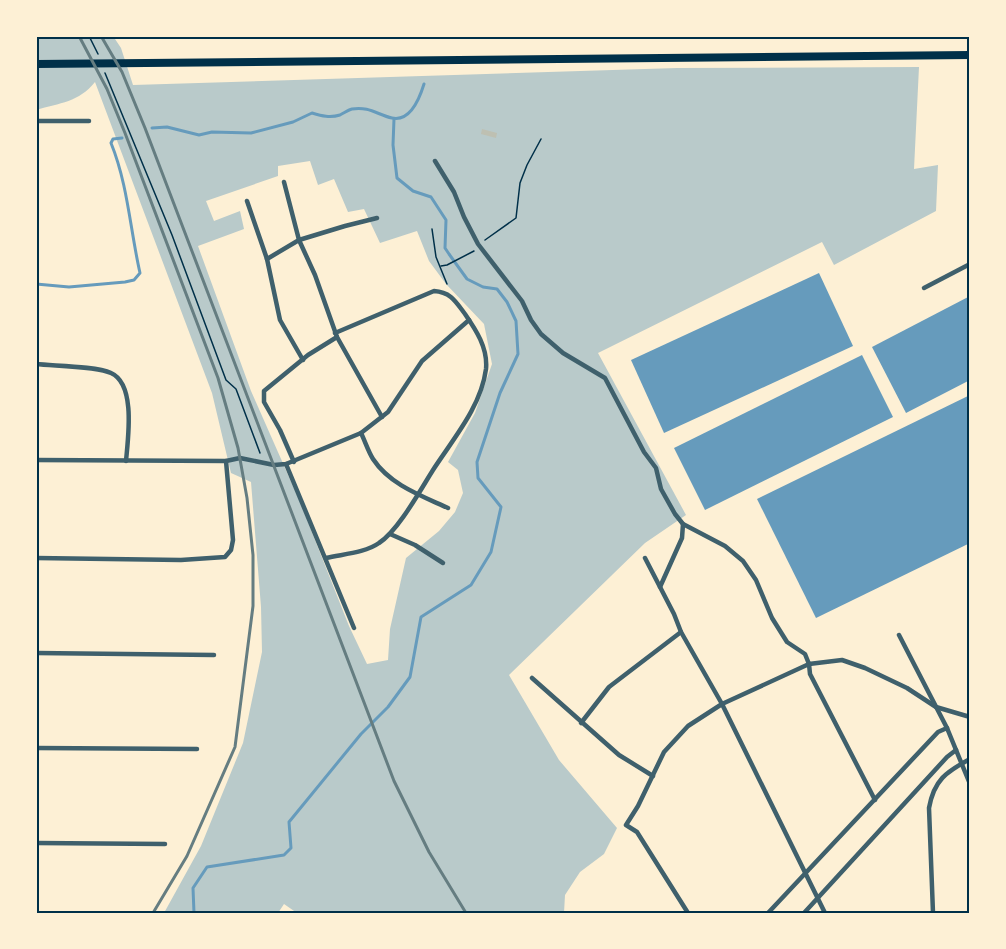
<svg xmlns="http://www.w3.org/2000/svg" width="1006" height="949" font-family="'Noto Serif',serif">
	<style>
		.green { fill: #b9caca; fill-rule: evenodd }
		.water { fill: #669bbc }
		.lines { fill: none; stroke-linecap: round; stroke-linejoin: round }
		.stream { stroke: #669bbc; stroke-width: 3 }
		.building { fill: #bec0b2 }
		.path { stroke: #003049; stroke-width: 1.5 }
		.minor { stroke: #3f606c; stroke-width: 4.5 }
		.trunk { stroke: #003049; stroke-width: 8 }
		.rail { stroke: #657d81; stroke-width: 3 }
		.neatline { fill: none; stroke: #003049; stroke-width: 2 }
	</style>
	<rect width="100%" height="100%" fill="#fdf0d5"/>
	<path class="green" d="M36,36H113L121,48L133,85L677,68L919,67L914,169L938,165L936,211L834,265L822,242L598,353L686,515L645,543L509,675L559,760L617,828L604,854L580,872L565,895L564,913H297L284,904L278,913H164L201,846L243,743L262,652L261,607L251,482L231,473L212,393L95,82C79,102 60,103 36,110ZM310,161L318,185L334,179L348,212L364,209L380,243L417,231L429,261L446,284L484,324L492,364L475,413L448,462L458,470L463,493L455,512L439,531L406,558L390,629L388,660L367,664L349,626L300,502L251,391L198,246L244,229L240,211L214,221L206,201L278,176V166Z"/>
	<g class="water">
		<polygon points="819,273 853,346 664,433 631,360"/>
		<polygon points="970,296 970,380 906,413 872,347"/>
		<polygon points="862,355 893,417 705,510 674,448"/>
		<polygon points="970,395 970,543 816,618 757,499"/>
	</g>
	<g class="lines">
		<g class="stream">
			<path d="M152,128L167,127L199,135L212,132L251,133L293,122L312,113C322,116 330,118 340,115C344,113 348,110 352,109C369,106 378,115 392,118C411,122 420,97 424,84"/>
			<path d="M36,284L69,287L125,282L134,280L140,273C130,229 128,185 111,143L113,139L122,138"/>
			<polyline points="194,913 193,888 207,867 284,855 291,848 289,822 361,734 388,707 410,677 421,617 471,585 491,552 501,507 478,478 477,462 500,393 518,354 516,321 507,302 497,289 483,287 467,279 449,254 445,248 446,220 431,197 413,191 397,178 393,145 394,119"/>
		</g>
	</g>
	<polygon class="building" points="482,129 497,133 496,138 481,134"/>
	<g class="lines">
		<g class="path">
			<polyline points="89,36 98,54"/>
			<polyline points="105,73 172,235 226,380 236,389 260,453"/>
			<polyline points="432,229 436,257 447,284"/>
			<polyline points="485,240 516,218 520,183 527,165 541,139"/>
			<polyline points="441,266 447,265 474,251"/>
		</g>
		<g class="minor">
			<polyline points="36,121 89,121"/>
			<polyline points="435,161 454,192 464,217 478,244 522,301 531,320 541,334 563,353 605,378 644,452 656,468 661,489 675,514 683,524 725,546 743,561 756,580 772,618 787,642 805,654 809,664 842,660 865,668 907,688 936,707 970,717"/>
			<polyline points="284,182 299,240 315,275 337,337 382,417"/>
			<polyline points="247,201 267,259 280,320 303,360"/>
			<polyline points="267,259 299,240 345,226 377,218"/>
			<polyline points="924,288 970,264"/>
			<path d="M36,364C55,366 96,366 111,373C136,384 128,438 126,461"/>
			<path d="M361,433C365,441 368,451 373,459C390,485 422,496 448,508"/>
			<polyline points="36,460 226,461 240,458 274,465 286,464 361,433 388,412 422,361 469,320"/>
			<polyline points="294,462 280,430 264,402 264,391 308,355 337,337"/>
			<polyline points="286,464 354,628"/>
			<polyline points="390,534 415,545 443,563"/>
			<polyline points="36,558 181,560 225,557 231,550 233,540 226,461"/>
			<path d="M326,558C343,554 365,553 379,543C398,531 421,489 433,470C453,439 481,407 486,369C488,348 476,330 465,314C456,302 451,292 434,291L335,333"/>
			<polyline points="645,558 674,614 681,632 722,704 825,913"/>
			<polyline points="660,587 682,538 683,524"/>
			<polyline points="899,635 947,728 970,784"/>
			<polyline points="36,653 214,655"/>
			<polyline points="532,678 619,755 653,776"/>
			<polyline points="581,723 609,687 681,632"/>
			<polyline points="36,748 197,749"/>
			<polyline points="36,843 165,844"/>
			<polyline points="688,913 637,832 626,825 638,806 664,752 688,726 722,704 809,664 810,674 875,800"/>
			<polyline points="768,913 938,732 947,728"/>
			<polyline points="804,913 947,757 956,750"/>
			<path d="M933,913L929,808C934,780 946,772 970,759"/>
		</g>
		<polyline class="trunk" points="36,64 970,55"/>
		<g class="rail">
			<polyline points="79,36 107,89 125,133 218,378 238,448 247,498 253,555 253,606 235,747 187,856 153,913"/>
			<polyline points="101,36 122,72 145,128 394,781 429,852 466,913"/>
		</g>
	</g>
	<rect width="1006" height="949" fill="none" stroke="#fdf0d5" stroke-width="75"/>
	<rect x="38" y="38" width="930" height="874" class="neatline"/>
</svg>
